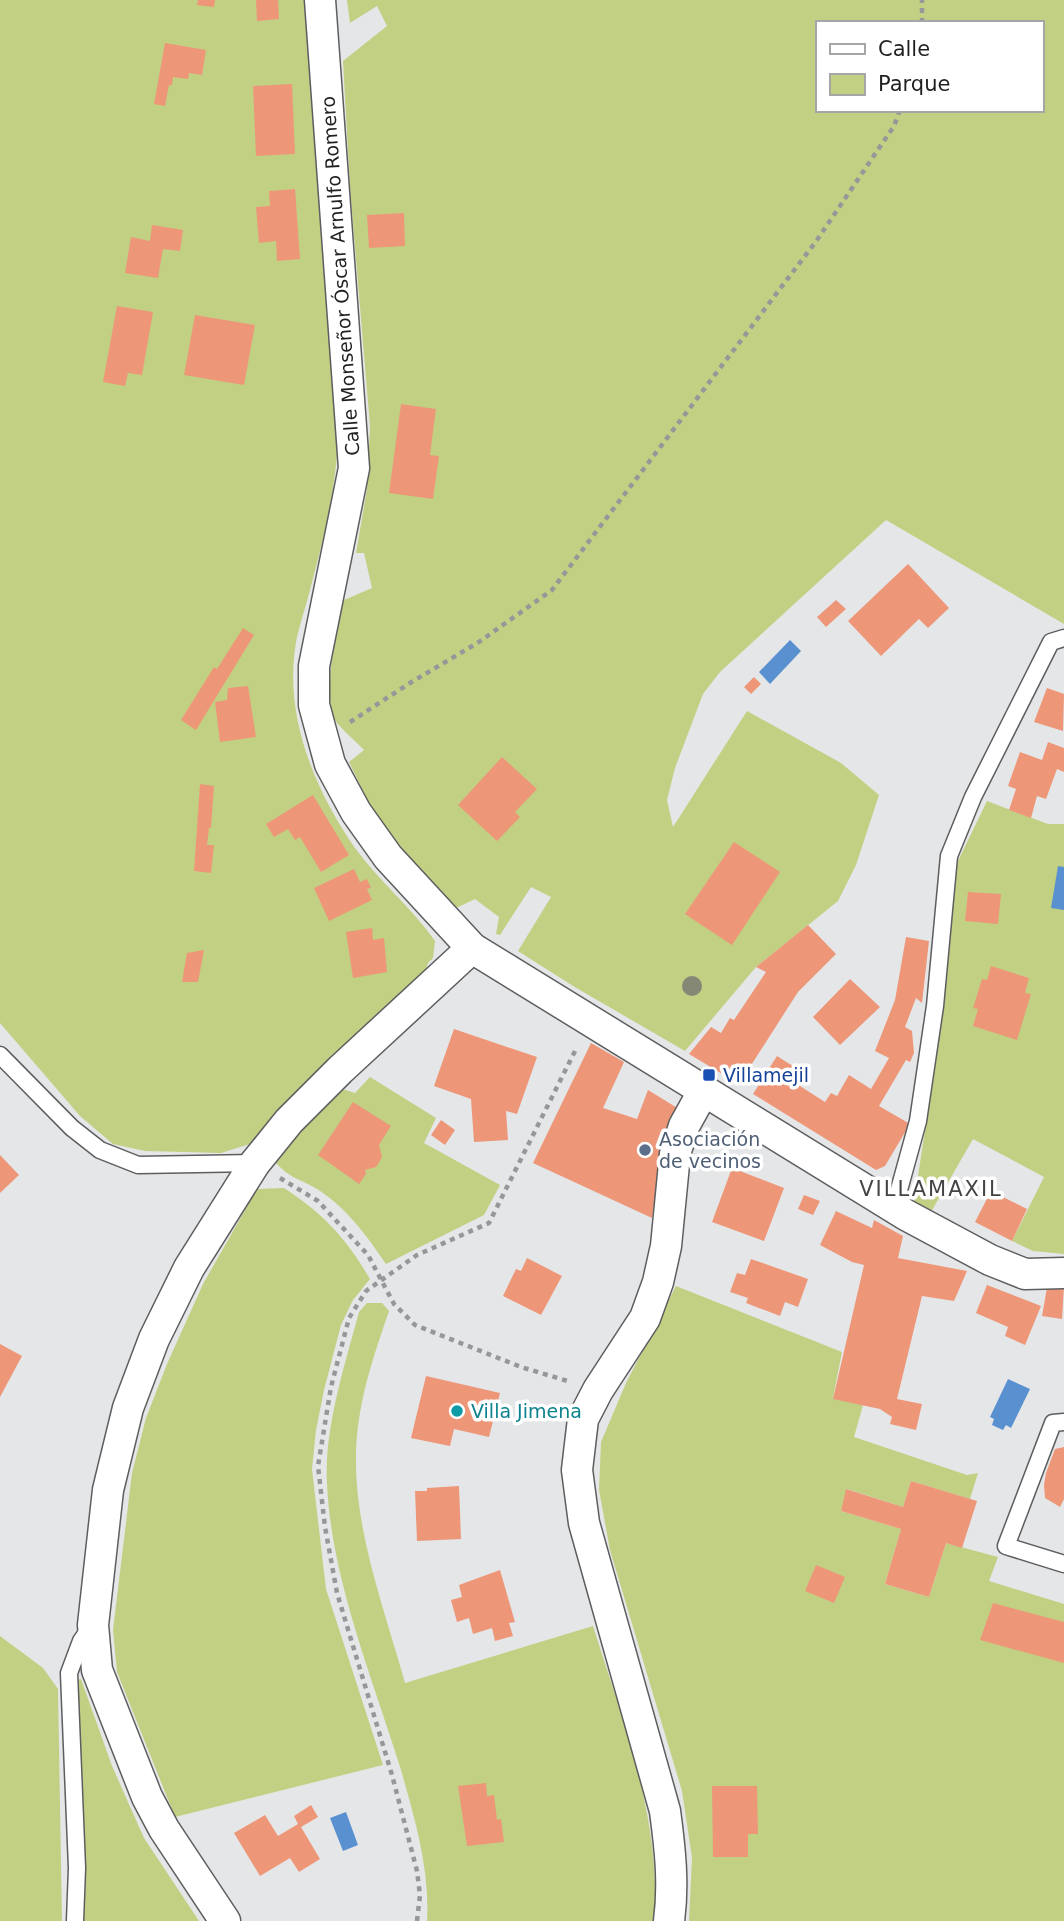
<svg xmlns="http://www.w3.org/2000/svg" width="1064" height="1921" font-family="'DejaVu Sans',sans-serif">
	<style>
		.green { fill: #c2d083; fill-rule: evenodd }
		.water { fill: #5990d0 }
		.building { fill: #ed9778 }
		.lines { fill: none; stroke-linecap: round; stroke-linejoin: round }
		.service-casing { stroke: #5d5e60; stroke-width: 19 }
		.minor-casing { stroke: #5d5e60; stroke-width: 33 }
		.path { stroke: #969798; stroke-width: 4.5; stroke-dasharray: 5 5; stroke-linecap: butt }
		.service { stroke: #fff; stroke-width: 16 }
		.minor { stroke: #fff; stroke-width: 30 }
		.tree { fill: #858875 }
		.transit-dot { fill: #1a4fb4; stroke: #fff; stroke-width: 2.5 }
		.service-dot { fill: #5c6f8a; stroke: #fff; stroke-width: 2.5 }
		.culture-dot { fill: #0f9aa8; stroke: #fff; stroke-width: 2.5 }
		.labels { text-anchor: middle; dominant-baseline: central; stroke-width: 7; stroke-linejoin: round; paint-order: stroke }
		.street-label { font-size: 19px; fill: #1f2020; stroke: #fff }
		.transit-label { font-size: 19px; fill: #164399; stroke: #fff; text-anchor: start }
		.service-label { font-size: 19px; fill: #4e5e75; stroke: #fff; text-anchor: start }
		.culture-label { font-size: 19px; fill: #0d838f; stroke: #fff; text-anchor: start }
		.neighbourhood-label { font-size: 21px; letter-spacing: 2px; fill: #434445; stroke: #fff }
	</style>
	<rect width="100%" height="100%" fill="#e5e6e8"/>
	<g class="green">
		<path d="M0,0H309L338,434C337,485 324,537 311,586C307,603 301,620 297,637C282,712 313,787 355,848C379,881 411,907 435,941L433,958L428,963L424,977L250,1144L221,1153L145,1151L113,1144L80,1116L0,1023Z"/>
		<path d="M347,0H1064V624L886,520L720,672L703,694L675,768L667,800L673,827L747,711L841,763L879,795L856,865L838,901L756,967L685,1051L573,986L518,951L551,897L531,887L500,935L496,934L499,917L475,899L452,910L379,824L349,762L364,750C357,742 337,726 334,718C323,689 336,630 344,600L372,588L364,553H356L367,489L370,426L350,188L343,61L387,26L377,6L350,23ZM817,23H1041V110H817Z"/>
		<polygon points="987,801 1048,824 1064,824 1064,1254 1033,1251 1012,1241 1044,1177 973,1139 931,1212 914,1202 940,1033 957,863"/>
		<path d="M370,1077L436,1118L424,1143L500,1185L484,1215L386,1264C367,1236 346,1207 317,1189C299,1178 292,1180 276,1163L279,1147L336,1087L355,1093Z"/>
		<path d="M284,1188C324,1214 346,1238 370,1279L353,1300L341,1325L324,1390L316,1430L312,1469L326,1589L383,1765L175,1817L117,1672L113,1630L132,1473L146,1418L167,1364L203,1284L257,1189Z"/>
		<polygon points="676,1286 842,1352 833,1398 863,1405 854,1437 967,1475 978,1473 970,1499 911,1481 903,1507 847,1489 841,1511 901,1529 885,1584 929,1597 946,1543 998,1557 989,1581 1064,1604 1064,1921 689,1921 692,1858 682,1791 610,1550 599,1490 601,1442 626,1383"/>
		<path d="M367,1303H382L389,1311C376,1349 363,1386 358,1426C347,1513 382,1600 405,1683L593,1626C619,1709 652,1795 655,1883C656,1895 658,1909 655,1921H427C430,1870 415,1819 401,1770C373,1679 331,1579 327,1483C324,1429 345,1364 359,1312Z"/>
		<polygon points="0,1636 43,1668 58,1689 62,1921 0,1921"/>
		<polygon points="81,1679 112,1766 144,1838 199,1921 81,1921 77,1680"/>
	</g>
	<g class="water">
		<polygon points="790,640 801,651 770,684 759,672"/>
		<polygon points="1058,866 1064,867 1064,910 1051,908"/>
		<polygon points="1008,1379 1030,1389 1011,1428 1006,1425 1003,1430 992,1425 994,1419 990,1417"/>
		<polygon points="346,1812 358,1845 343,1851 330,1818"/>
	</g>
	<g class="building">
		<polygon points="198,0 215,0 214,7 197,5"/>
		<polygon points="256,0 278,0 279,19 257,21"/>
		<polygon points="165,43 206,50 202,75 189,73 188,79 173,77 172,85 169,85 165,106 154,104"/>
		<polygon points="292,84 295,154 256,156 253,86"/>
		<polygon points="295,189 300,259 277,261 276,241 259,243 256,207 270,206 269,191"/>
		<polygon points="404,213 405,246 369,248 367,215"/>
		<polygon points="152,225 183,230 180,251 163,249 158,278 125,273 131,237 150,241"/>
		<polygon points="117,306 153,312 142,375 128,373 125,386 103,382"/>
		<polygon points="195,315 255,325 244,385 184,375"/>
		<polygon points="401,404 436,409 430,455 439,456 433,499 389,493"/>
		<polygon points="908,564 949,608 928,628 919,619 881,656 848,621"/>
		<polygon points="836,600 846,609 826,627 817,617"/>
		<polygon points="243,628 254,635 196,730 181,720 214,667 217,669"/>
		<polygon points="754,677 761,684 751,694 744,687"/>
		<polygon points="248,686 256,737 220,742 215,702 227,700 228,688"/>
		<polygon points="1047,688 1064,694 1063,731 1034,722"/>
		<polygon points="1048,742 1064,748 1064,772 1057,769 1046,799 1037,796 1031,818 1009,810 1016,789 1008,786 1020,752 1042,760"/>
		<polygon points="502,757 537,789 515,812 520,817 497,841 458,805"/>
		<polygon points="200,784 214,786 211,828 209,828 207,845 214,845 211,873 194,871"/>
		<polygon points="313,795 349,855 321,872 300,837 295,840 288,829 274,837 266,824"/>
		<polygon points="734,842 780,872 732,945 685,914"/>
		<polygon points="354,869 360,882 367,879 371,888 367,889 372,900 329,921 314,888"/>
		<polygon points="968,892 1001,894 998,924 965,921"/>
		<polygon points="808,925 836,954 798,992 739,1084 689,1054 711,1027 721,1033 730,1018 734,1020 766,972 756,967"/>
		<polygon points="372,928 373,940 384,938 387,972 353,978 346,932"/>
		<polygon points="906,937 929,941 922,1003 916,998 905,1027 912,1031 914,1053 910,1062 906,1060 879,1106 910,1124 885,1166 876,1170 753,1094 777,1056 807,1075 800,1086 825,1102 831,1093 837,1096 849,1075 871,1089 889,1058 875,1051 895,1000"/>
		<polygon points="204,950 198,982 182,982 187,953"/>
		<polygon points="991,966 1029,978 1025,993 1031,994 1017,1040 973,1026 978,1009 973,1008 982,979 987,980"/>
		<polygon points="850,979 880,1007 840,1045 813,1017"/>
		<polygon points="454,1029 537,1057 517,1114 506,1111 508,1140 474,1142 471,1099 434,1086"/>
		<polygon points="591,1043 624,1062 603,1108 637,1119 648,1090 679,1109 670,1124 658,1176 652,1218 533,1163"/>
		<polygon points="353,1102 391,1126 379,1145 382,1157 376,1167 365,1170 366,1174 359,1184 318,1155"/>
		<polygon points="441,1120 455,1130 445,1145 431,1135"/>
		<polygon points="0,1155 19,1175 0,1193"/>
		<polygon points="732,1168 784,1188 764,1241 712,1222"/>
		<polygon points="991,1191 1027,1209 1012,1241 975,1222"/>
		<polygon points="804,1195 820,1201 813,1215 798,1209"/>
		<polygon points="836,1211 872,1228 874,1220 903,1236 898,1258 967,1271 954,1301 922,1296 897,1399 922,1404 916,1430 890,1424 892,1417 880,1409 833,1399 864,1265 852,1262 820,1245"/>
		<polygon points="527,1258 562,1276 541,1315 503,1296 516,1269 521,1271"/>
		<polygon points="751,1259 808,1279 798,1307 785,1302 780,1316 746,1303 748,1298 730,1292 737,1273 745,1275"/>
		<polygon points="987,1285 1041,1306 1025,1345 1005,1336 1008,1327 976,1313"/>
		<polygon points="1064,1286 1062,1319 1042,1316 1047,1288"/>
		<polygon points="0,1344 22,1356 0,1397"/>
		<polygon points="426,1376 500,1393 489,1437 454,1429 450,1446 411,1438"/>
		<polygon points="1064,1447 1064,1499 1060,1507 1045,1498 1044,1485 1046,1473 1055,1449"/>
		<polygon points="911,1481 977,1501 962,1548 946,1543 929,1597 885,1584 901,1529 841,1511 846,1489 903,1507"/>
		<polygon points="459,1486 461,1539 417,1541 415,1491 427,1491 427,1488"/>
		<polygon points="816,1565 845,1577 834,1603 805,1591"/>
		<polygon points="500,1570 515,1622 509,1623 513,1636 495,1641 492,1628 473,1634 469,1618 457,1622 451,1600 462,1597 459,1585"/>
		<polygon points="993,1603 1064,1622 1064,1663 980,1640"/>
		<polygon points="486,1783 487,1796 494,1795 497,1820 501,1819 504,1842 467,1846 458,1786"/>
		<polygon points="712,1786 757,1786 758,1834 748,1834 748,1857 713,1857"/>
		<polygon points="311,1805 318,1817 301,1827 320,1859 299,1872 290,1858 260,1876 234,1833 265,1815 278,1836 298,1824 294,1816"/>
	</g>
	<g class="lines">
		<defs>
			<g id="service">
				<polyline points="0,1055 72,1128 100,1150 138,1165 255,1163"/>
				<polyline points="894,1208 918,1121 935,1006 949,856 973,797 1051,642 1064,638"/>
				<polyline points="1064,1422 1053,1423 1006,1546 1064,1564"/>
				<polyline points="75,1921 77,1868 69,1673 81,1641 91,1627"/>
			</g>
			<g id="minor">
				<polyline points="320,0 354,468 314,666 314,705 330,764 356,812 388,857 472,948 906,1215 990,1260 1025,1274 1064,1273"/>
				<polyline points="225,1921 164,1829 147,1797 97,1670 93,1625 108,1490 128,1408 154,1339 189,1268 255,1163 289,1121 340,1070 472,948"/>
				<path d="M669,1921C674,1884 670,1848 665,1811L584,1523L577,1470L583,1419L598,1390L645,1318L658,1282L666,1246L675,1154L684,1126L704,1090"/>
			</g>
		</defs>
		<use href="#service" class="service-casing"/>
		<use href="#minor" class="minor-casing"/>
		<g class="path">
			<polyline points="922,23 922,0"/>
			<polyline points="350,722 410,683 479,642 552,590 817,240 894,126 900,110"/>
			<polyline points="280,1178 318,1201 368,1255 394,1304 415,1325 521,1367 571,1382"/>
			<polyline points="417,1921 420,1895 417,1871 392,1775 337,1593 325,1527 318,1466 331,1387 349,1318 366,1291 417,1255 489,1223 577,1047"/>
		</g>
		<use href="#service" class="service"/>
		<use href="#minor" class="minor"/>
	</g>
	<circle class="tree" cx="692" cy="986" r="10"/>
	<rect class="transit-dot" x="702" y="1068" width="14" height="14" rx="3.5"/>
	<circle class="service-dot" cx="645" cy="1150" r="7"/>
	<circle class="culture-dot" cx="457" cy="1411" r="7"/>
	<g class="labels">
		<g class="street-label">
			<text transform="translate(340 276) rotate(-94)">Calle Monseñor Óscar Arnulfo Romero</text>
		</g>
		<g class="transit-label">
			<text x="723" y="1075">Villamejil</text>
		</g>
		<g class="service-label">
			<text x="659" y="1139">Asociación<tspan x="659" dy="22">de vecinos</tspan></text>
		</g>
		<g class="culture-label">
			<text x="471" y="1411">Villa Jimena</text>
		</g>
		<g class="neighbourhood-label">
			<text x="931" y="1189">VILLAMAXIL</text>
		</g>
	</g>
	<rect x="816" y="21" width="228" height="91" fill="#ffffff" stroke="#a5a6a6" stroke-width="2"/>
	<rect x="830" y="44" width="35" height="10" fill="#ffffff" stroke="#a5a6a6" stroke-width="2"/>
	<text x="878" y="56" font-size="21" fill="#1f2020">Calle</text>
	<rect x="830" y="74" width="35" height="21" fill="#c2d083" stroke="#a5a6a6" stroke-width="2"/>
	<text x="878" y="91" font-size="21" fill="#1f2020">Parque</text>
</svg>
